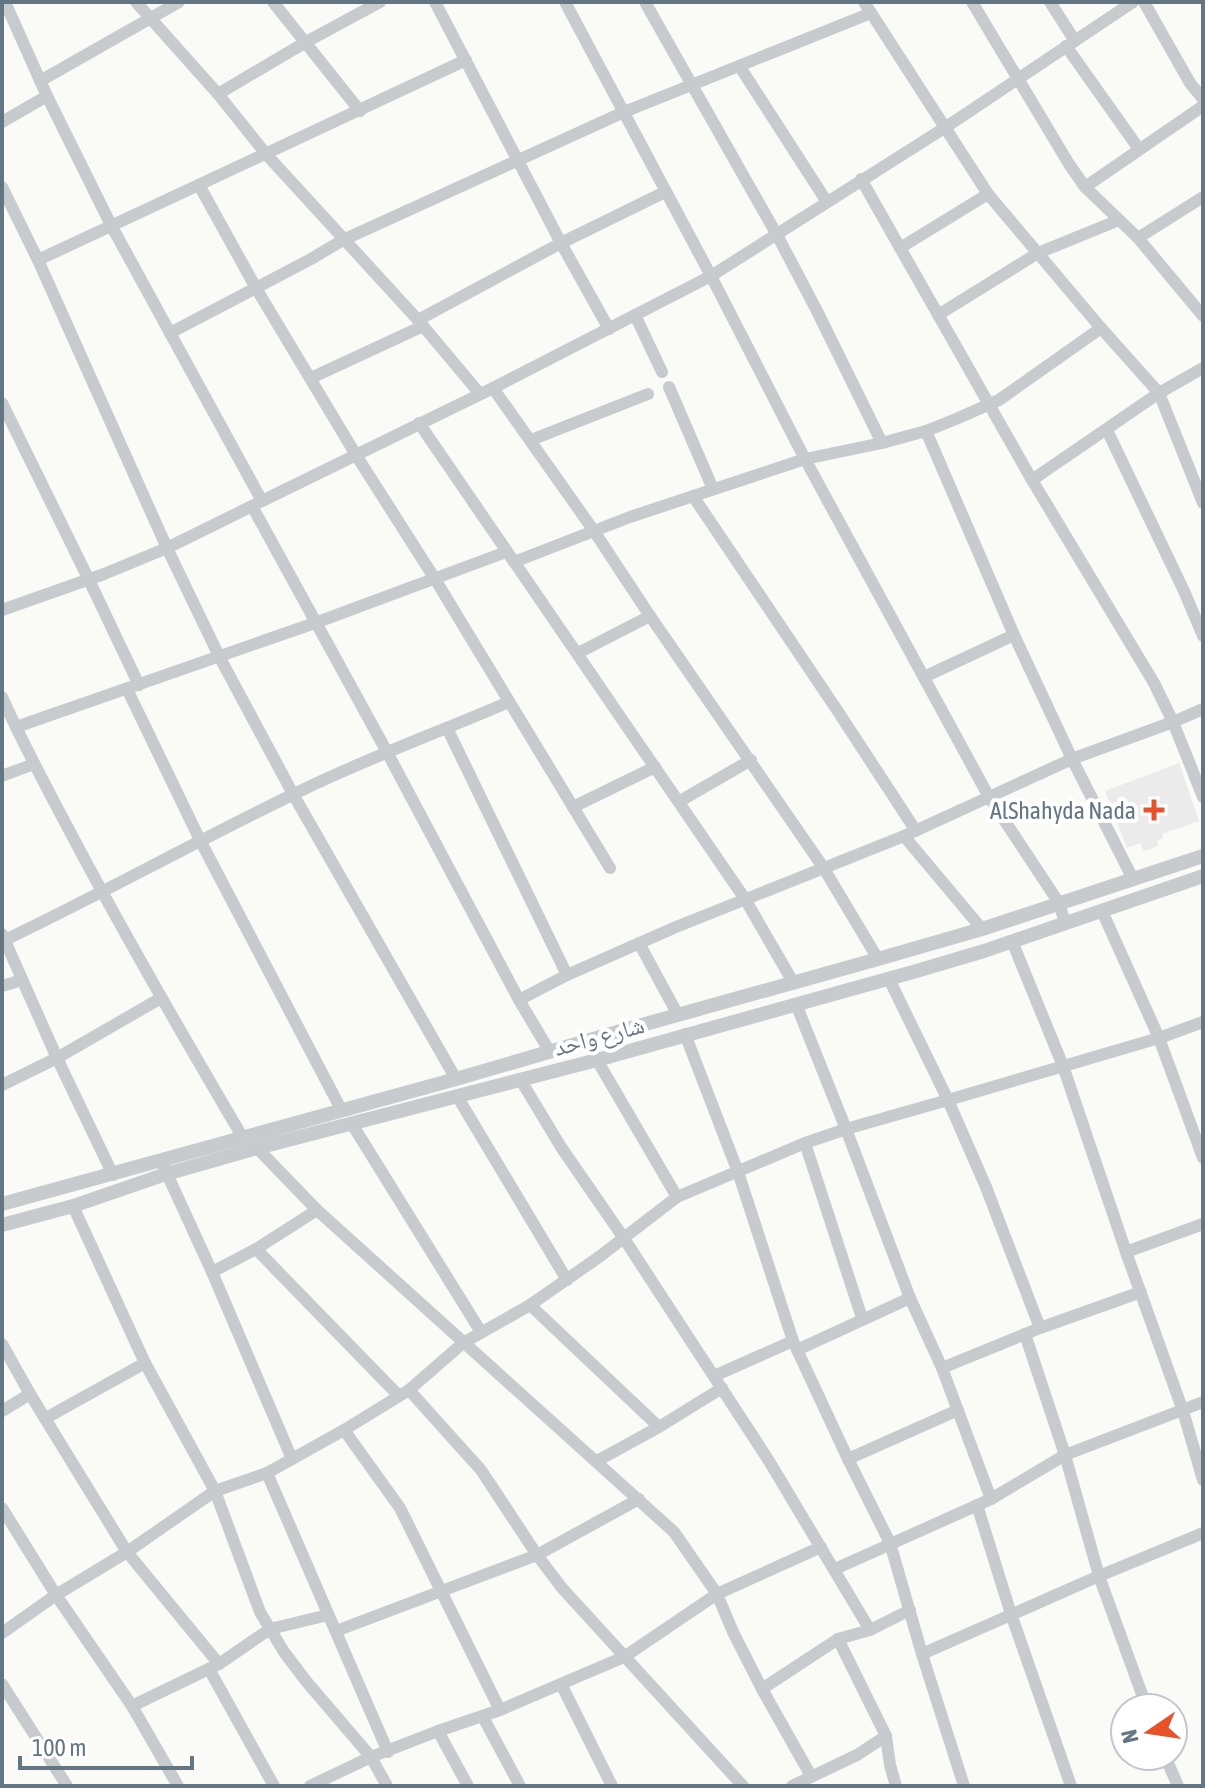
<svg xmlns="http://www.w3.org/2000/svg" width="1205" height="1788" font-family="'Asap Condensed','Noto Naskh Arabic',sans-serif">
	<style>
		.built { fill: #eaebea }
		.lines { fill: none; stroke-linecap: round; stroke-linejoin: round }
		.minor { stroke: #c7cbce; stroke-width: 12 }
		.tertiary { stroke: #c7cbce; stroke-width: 14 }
		.poi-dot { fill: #e85229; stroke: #fff; stroke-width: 3 }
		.labels { text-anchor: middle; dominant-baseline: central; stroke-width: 8; stroke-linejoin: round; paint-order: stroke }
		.poi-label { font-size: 24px; fill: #647683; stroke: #fff; text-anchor: end }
		.street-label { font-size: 24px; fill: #647683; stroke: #fff }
	</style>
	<rect width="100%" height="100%" fill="#fafaf7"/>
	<polygon class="built" points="1179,763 1199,821 1162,834 1163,838 1157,841 1158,846 1144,851 1140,843 1127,848 1105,791"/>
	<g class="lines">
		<g class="minor">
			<polyline points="5,2 47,96 111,225 262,501 252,506 387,752 519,1000 550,1052"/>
			<polyline points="136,2 218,94 266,154 418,320 480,394"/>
			<polyline points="273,2 360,111"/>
			<polyline points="435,2 561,243 609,329"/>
			<polyline points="565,2 711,276 805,459 989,797 1059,903 1065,923"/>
			<polyline points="645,2 777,235 816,309 882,443"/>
			<polyline points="864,2 988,194 1101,328 1159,393 1203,503"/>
			<polyline points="972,2 1069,164 1085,187 1138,238 1203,316"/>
			<polyline points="1050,2 1075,41"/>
			<polyline points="1144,2 1190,83 1203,99"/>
			<polyline points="1066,46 1139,149"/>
			<polyline points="740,67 827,202"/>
			<polyline points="40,81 179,2"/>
			<polyline points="218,94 306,42 380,2"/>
			<polyline points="2,122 47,96"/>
			<polyline points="861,179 1032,480 1154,683 1173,722 1203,797"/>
			<polyline points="199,185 256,288 356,455 435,579 610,868"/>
			<polyline points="2,187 38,260 167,548 219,656 293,794 456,1079"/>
			<polyline points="1085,187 1203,106"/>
			<polyline points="1138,238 1203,197"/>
			<polyline points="900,248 988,194"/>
			<polyline points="38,260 466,60"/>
			<polyline points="635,315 662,372"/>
			<polyline points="938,315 1038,253 1119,220"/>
			<polyline points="418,320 561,243 665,192"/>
			<polyline points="170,333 311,259 343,240 624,112 871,13"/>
			<polyline points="311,378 423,326"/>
			<polyline points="669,387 713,489"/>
			<polyline points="493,388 594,531 650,616 823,867 878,959"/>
			<polyline points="2,403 89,580 139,685"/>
			<polyline points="419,423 745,899 793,982"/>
			<polyline points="1107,430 1184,591 1203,636"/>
			<polyline points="926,431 1014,635 1072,759 1133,879"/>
			<polyline points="531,440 648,394"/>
			<polyline points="1032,480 1159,393 1203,368"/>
			<polyline points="693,496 837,710 916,831"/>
			<polyline points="262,501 493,388 711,276 946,127 1133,2"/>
			<polyline points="514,562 630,517 805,459 882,443 926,431 956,419 999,400 1101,328"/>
			<polyline points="2,610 104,574 167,548 252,506"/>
			<polyline points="578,653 650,616"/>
			<polyline points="924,677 1014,635"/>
			<polyline points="127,689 201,842 342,1111"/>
			<path d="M2,697C22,742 45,785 68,828C123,933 183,1036 243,1138"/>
			<polyline points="16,727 315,623 506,552"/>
			<polyline points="447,728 567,975"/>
			<polyline points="2,776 34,764"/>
			<polyline points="680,801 751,760"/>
			<polyline points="573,807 655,767"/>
			<polyline points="904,836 982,929"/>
			<polyline points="1102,911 1159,1038 1203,1158"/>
			<polyline points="2,934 57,1058 113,1175"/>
			<path d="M5,940C101,894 195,842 292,795C362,760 437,733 509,702"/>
			<polyline points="1012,941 1063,1066 1126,1252 1183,1411 1203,1480"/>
			<polyline points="639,943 678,1015"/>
			<polyline points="889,979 948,1100 986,1187 1040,1328"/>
			<polyline points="2,986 22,980"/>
			<polyline points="519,1000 567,975 676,927 904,836 1072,759 1173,722 1203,709"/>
			<polyline points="796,1004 846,1129 910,1298 942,1368 991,1499"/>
			<polyline points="685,1034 738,1172 793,1341 848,1459 890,1543 922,1654 964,1786"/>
			<polyline points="597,1060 677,1197"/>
			<polyline points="520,1079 561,1147 623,1237 769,1461 870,1630"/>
			<polyline points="2,1085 57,1058 161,998"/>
			<polyline points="457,1096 567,1280"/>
			<polyline points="352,1124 481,1332"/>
			<polyline points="805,1143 862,1318"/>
			<polyline points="257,1148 317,1210 674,1532 717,1594 733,1632 762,1689 811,1776"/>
			<polyline points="163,1165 212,1272 292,1459"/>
			<polyline points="73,1206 145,1363 215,1491 260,1612 284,1652 306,1681 371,1757 387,1786"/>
			<polyline points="256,1249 399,1396"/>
			<polyline points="1126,1252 1203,1224"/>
			<polyline points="212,1272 256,1249 317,1210"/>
			<polyline points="530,1305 659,1427"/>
			<polyline points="1025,1334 1065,1455 1099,1576 1147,1708"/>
			<polyline points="2,1344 30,1394 127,1552 219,1664"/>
			<polyline points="797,1350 910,1298"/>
			<polyline points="942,1368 1040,1328 1141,1292"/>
			<polyline points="714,1376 793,1341"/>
			<polyline points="409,1390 481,1470 537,1555 562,1588 743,1786"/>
			<polyline points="2,1411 30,1394"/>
			<polyline points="46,1418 145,1363"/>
			<polyline points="344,1430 400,1508 500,1710"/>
			<polyline points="848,1459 958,1410"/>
			<polyline points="597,1461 659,1427 722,1388"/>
			<polyline points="267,1473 388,1752"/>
			<polyline points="977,1505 1011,1614 1071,1786"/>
			<polyline points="2,1508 56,1595 132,1706 178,1786"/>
			<polyline points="835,1569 991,1499 1065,1455 1203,1402"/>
			<polyline points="336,1631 537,1555 639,1499"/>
			<polyline points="2,1633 56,1595 127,1552 215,1491 267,1473 344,1430 409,1390 463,1343 530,1305 599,1257 677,1197 805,1143 846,1129 948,1100 1159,1038 1203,1022"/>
			<polyline points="838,1639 886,1736 890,1765 896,1786"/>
			<polyline points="922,1654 1099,1576 1203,1533"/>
			<polyline points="209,1669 274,1786"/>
			<polyline points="2,1684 67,1786"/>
			<polyline points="561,1684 612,1786"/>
			<polyline points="762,1689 838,1639 870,1630 910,1610"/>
			<polyline points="132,1706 219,1664 270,1629 328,1615"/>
			<polyline points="483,1717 520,1786"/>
			<polyline points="438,1731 468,1786"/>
			<polyline points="1165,1756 1178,1786"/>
			<polyline points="310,1786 371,1757 438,1731 500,1710 624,1657 717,1594 821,1547"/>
			<polyline points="792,1786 857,1755 886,1736"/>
		</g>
		<g class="tertiary">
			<polyline points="2,1204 456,1079 631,1028 878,959 982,929 1203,856"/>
			<polyline points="2,1225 73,1206 166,1174 257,1148 597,1060 920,970 984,951 1203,876"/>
		</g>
	</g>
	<path class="poi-dot" d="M1150 798h8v8h8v8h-8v8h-8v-8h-8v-8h8z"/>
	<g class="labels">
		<g class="poi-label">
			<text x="1136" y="810">AlShahyda Nada</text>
		</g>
		<g class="street-label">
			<text transform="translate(599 1036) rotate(-15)">شارع واحد</text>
		</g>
	</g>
	<rect width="1205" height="1788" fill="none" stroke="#647683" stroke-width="8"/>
	<g transform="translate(1149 1732) rotate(257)"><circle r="38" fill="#ffffff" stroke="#c1c8cd" stroke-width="2"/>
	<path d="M0-6L14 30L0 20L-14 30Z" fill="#e85229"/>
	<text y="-12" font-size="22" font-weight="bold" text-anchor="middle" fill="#647683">N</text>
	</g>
	<path d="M20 1756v12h172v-12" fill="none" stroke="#647683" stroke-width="4"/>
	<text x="32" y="1756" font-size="24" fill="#647683" stroke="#ffffff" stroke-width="6" paint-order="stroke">100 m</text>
</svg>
